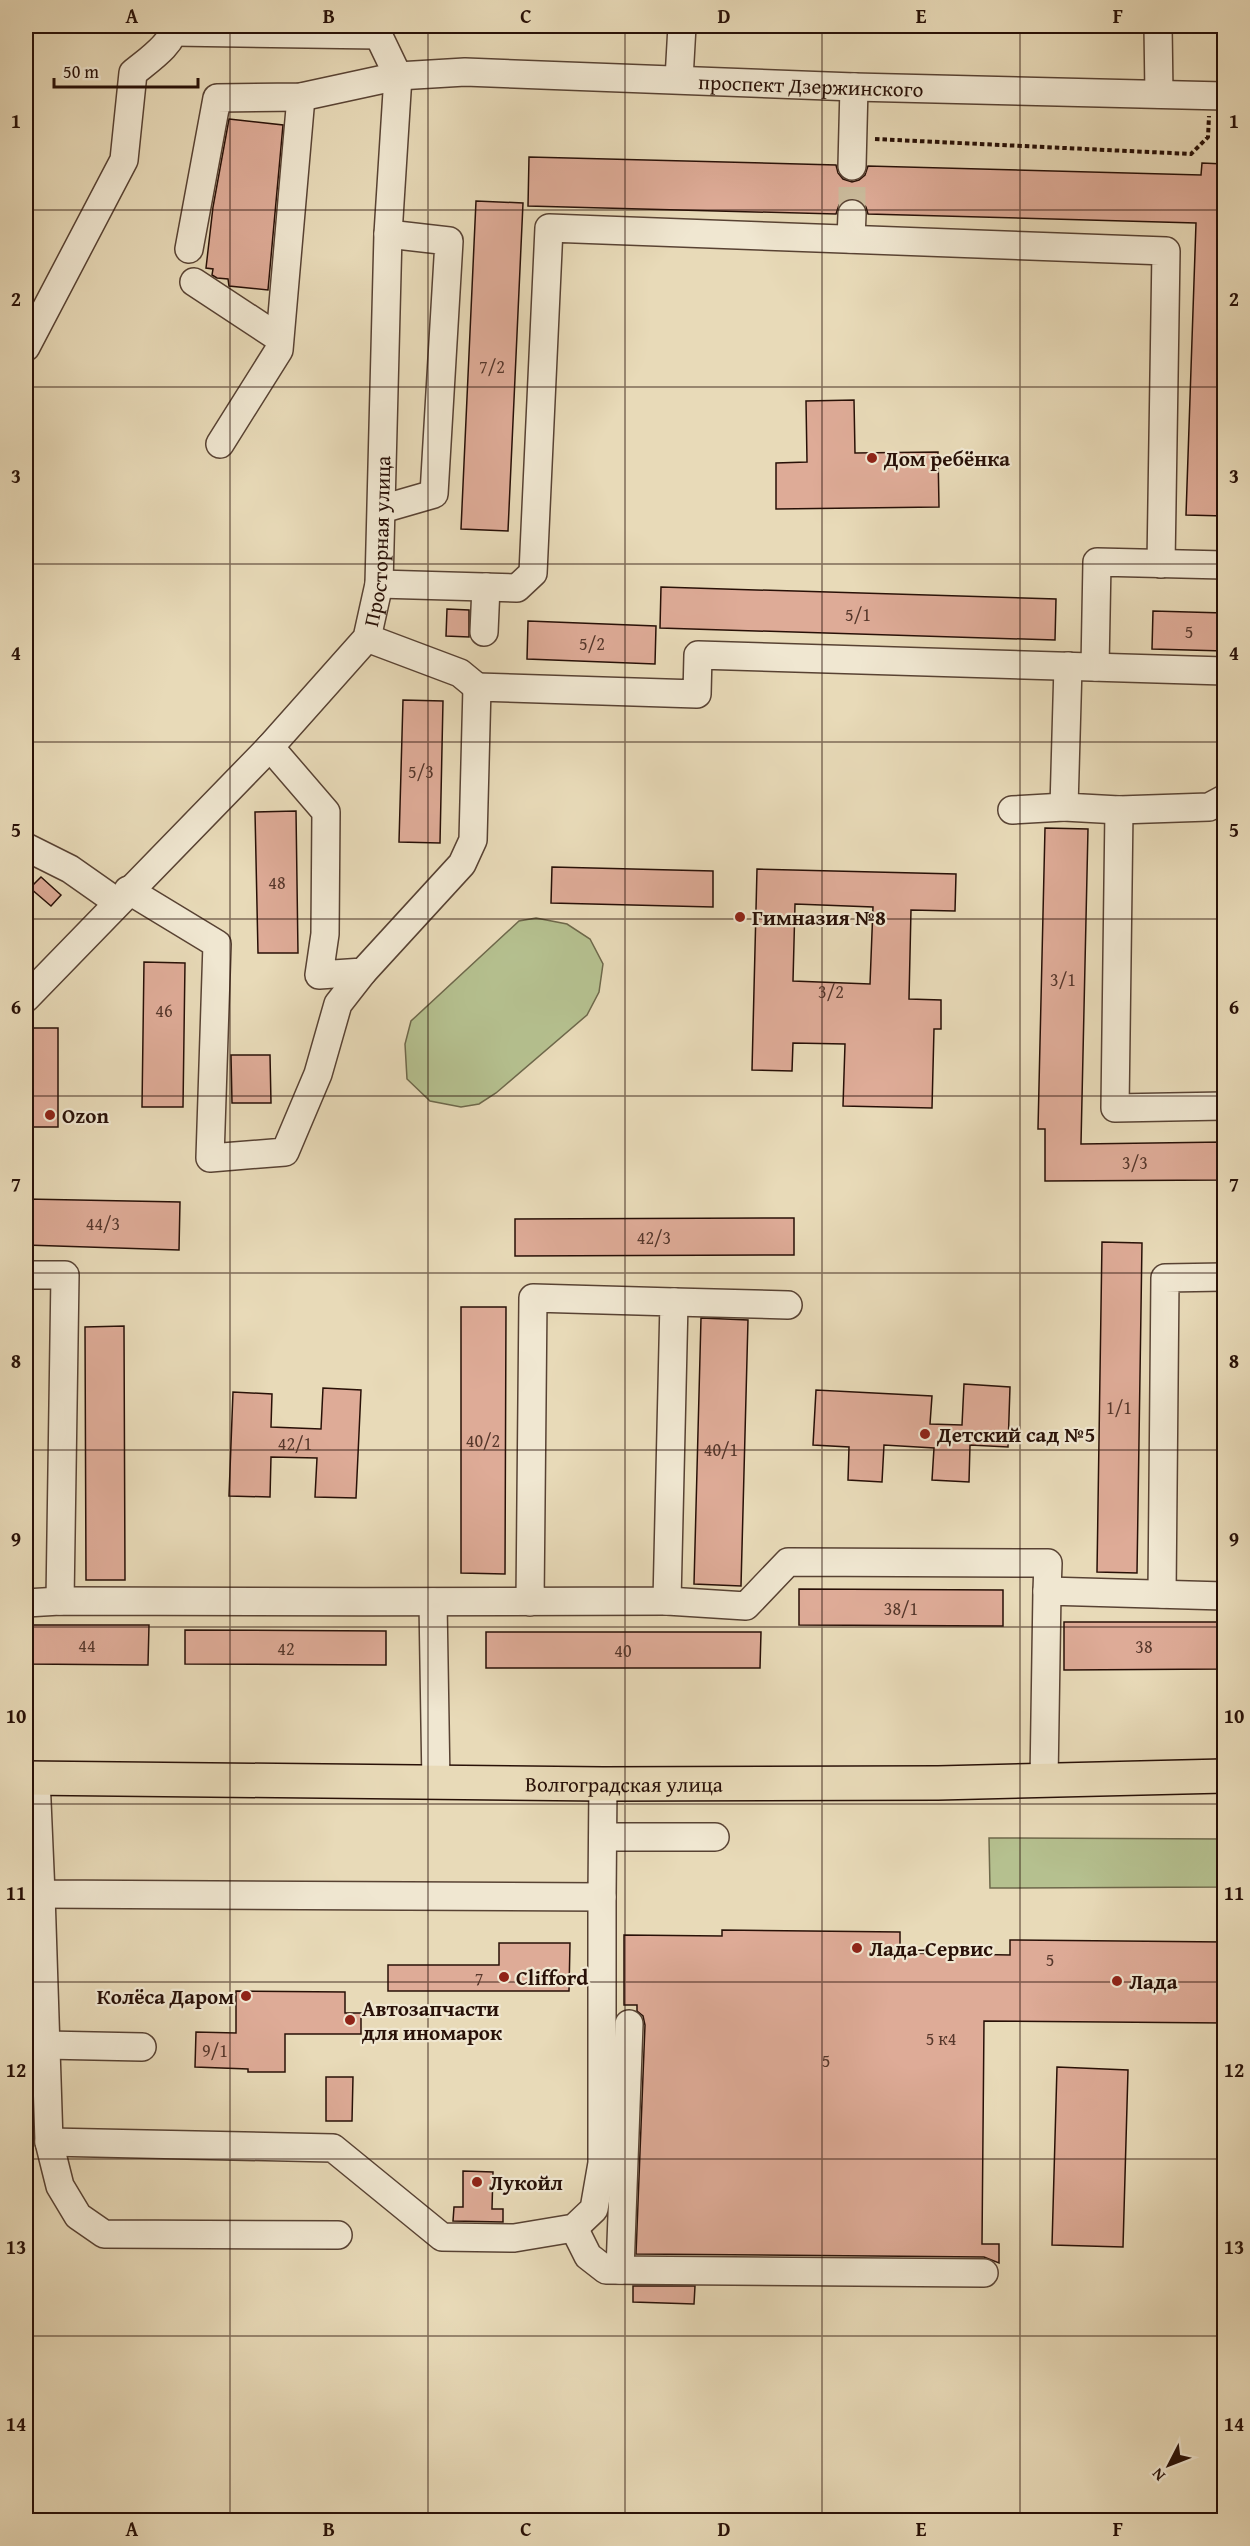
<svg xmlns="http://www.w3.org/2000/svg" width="1250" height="2546" font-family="'Gentium Book Plus',serif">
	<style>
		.green { fill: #b5c08f; stroke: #6e684b; stroke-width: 1.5 }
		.building { fill: #deab97; stroke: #281007; stroke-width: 1.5; fill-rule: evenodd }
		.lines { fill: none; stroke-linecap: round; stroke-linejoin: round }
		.minor-tunnel { stroke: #cbbc9d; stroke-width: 27; stroke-dasharray: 27 14; stroke-linecap: butt }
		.minor-casing { stroke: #584233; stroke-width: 30 }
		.major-casing { stroke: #281007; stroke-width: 36 }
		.path { stroke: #281007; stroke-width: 4; stroke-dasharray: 4.5 3; stroke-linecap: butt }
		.minor { stroke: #f0e7d1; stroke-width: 27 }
		.major { stroke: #e8dab8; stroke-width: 33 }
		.grid { fill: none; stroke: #281007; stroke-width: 1.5; stroke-opacity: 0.55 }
		.poi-dot { fill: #8f2418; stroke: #f0e7d1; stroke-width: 2 }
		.labels { text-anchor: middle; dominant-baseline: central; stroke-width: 4.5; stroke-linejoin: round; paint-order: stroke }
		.number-label { font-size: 18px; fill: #56372b }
		.street-label { font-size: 21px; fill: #281007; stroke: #f0e7d1 }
		.poi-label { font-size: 21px; font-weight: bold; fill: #281007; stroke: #f0e7d1; text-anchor: start }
		.neatline { fill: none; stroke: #281007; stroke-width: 2 }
		.grid-label { font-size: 20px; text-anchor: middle; font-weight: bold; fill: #281007 }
	</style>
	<rect width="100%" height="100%" fill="#e8dab8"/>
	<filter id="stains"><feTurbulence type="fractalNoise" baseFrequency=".00333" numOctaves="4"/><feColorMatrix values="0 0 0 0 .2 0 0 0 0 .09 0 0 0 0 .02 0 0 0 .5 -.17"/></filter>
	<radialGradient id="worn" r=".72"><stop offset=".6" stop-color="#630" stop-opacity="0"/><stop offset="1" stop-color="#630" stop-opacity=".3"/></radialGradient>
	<g class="green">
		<polygon points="536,918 567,924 590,939 603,964 599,992 587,1015 496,1093 479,1104 461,1107 430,1101 407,1079 405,1044 411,1021 519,921"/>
		<polygon points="989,1838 1224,1839 1224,1887 990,1888"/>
	</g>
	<g class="building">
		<polygon points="229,119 283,125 268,290 229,286 228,279 217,278 212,275 213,269 206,268 213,207"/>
		<polygon points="529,157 836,165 838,173 843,179 852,182 859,180 865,175 868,166 1201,175 1202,163 1224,164 1224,516 1186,515 1196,223 868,214 866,207 861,201 852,198 844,200 839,205 836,214 528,206"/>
		<polygon points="476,201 523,203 508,531 461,529"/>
		<polygon points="854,400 855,453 938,452 939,507 776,509 776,463 807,462 806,401"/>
		<polygon points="661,587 1056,599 1055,640 660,628"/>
		<polygon points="447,609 469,610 469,637 446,636"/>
		<polygon points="1153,611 1224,613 1224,651 1152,649"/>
		<polygon points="528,621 656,626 655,664 527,659"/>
		<polygon points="403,700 443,701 440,843 399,842"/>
		<polygon points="296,811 298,953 258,953 255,812"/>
		<polygon points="1045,828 1088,829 1081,1144 1224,1142 1224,1180 1045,1181 1045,1129 1038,1129"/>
		<polygon points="552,867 713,871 713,907 551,903"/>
		<path d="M757,869L956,874L955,911L911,910L909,999L941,1000V1029H934L932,1108L843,1106L845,1044L793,1043L792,1071L752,1070ZM795,904L873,907L870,984L793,981Z"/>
		<polygon points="41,877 61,895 51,906 30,888"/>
		<polygon points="144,962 185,963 183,1107 142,1107"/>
		<rect x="26" y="1028" width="32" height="99"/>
		<polygon points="231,1055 270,1055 271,1103 232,1103"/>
		<polygon points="26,1199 180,1202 179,1250 26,1245"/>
		<polygon points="794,1218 794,1255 515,1256 515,1219"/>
		<polygon points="1102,1242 1142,1243 1137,1573 1097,1572"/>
		<polygon points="461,1307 506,1307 505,1574 461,1573"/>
		<polygon points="701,1318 748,1320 741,1586 694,1584"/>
		<polygon points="124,1326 125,1580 86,1580 85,1327"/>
		<polygon points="964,1384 1010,1387 1008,1447 970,1445 969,1482 932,1480 934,1448 884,1445 882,1482 848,1480 849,1447 813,1445 816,1390 932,1396 930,1424 962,1425"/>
		<polygon points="323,1388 361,1390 356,1498 315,1497 317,1458 271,1457 270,1497 229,1496 233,1392 272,1394 271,1427 321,1429"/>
		<polygon points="799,1589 1003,1590 1003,1626 799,1625"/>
		<polygon points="1064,1622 1224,1622 1224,1669 1064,1670"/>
		<polygon points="26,1625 149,1625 148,1665 26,1664"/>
		<polygon points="185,1630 386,1631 386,1665 185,1664"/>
		<polygon points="486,1632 761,1632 760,1668 486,1668"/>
		<polygon points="722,1930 900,1932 900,1953 1010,1955 1010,1940 1224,1942 1224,2023 984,2021 982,2244 999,2244 999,2263 984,2257 636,2254 645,2025 643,2016 637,2011 637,2005 624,2005 624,1935 722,1936"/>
		<polygon points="499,1943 570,1943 569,1991 388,1991 388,1965 499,1965"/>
		<polygon points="236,1991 345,1992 345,2013 361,2013 361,2034 285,2034 285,2072 248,2072 248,2069 195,2067 196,2032 236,2033"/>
		<polygon points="1057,2067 1128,2070 1123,2247 1052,2245"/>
		<polygon points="326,2077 353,2077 352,2121 326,2121"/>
		<polygon points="463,2171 493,2172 492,2209 503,2209 503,2222 453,2221 454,2207 463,2207"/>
		<polygon points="633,2286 695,2286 694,2304 633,2302"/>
	</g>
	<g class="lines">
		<polyline class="minor-tunnel" points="852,214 852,166"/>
		<defs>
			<g id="minor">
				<polyline points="1158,26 1159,94"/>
				<polyline points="174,32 377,35"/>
				<polyline points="679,79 682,26"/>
				<polyline points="852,166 854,87"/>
				<polyline points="851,239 852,214"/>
				<path id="s1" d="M189,249L217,98L301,97L398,76L465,72L854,87L1224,96"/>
				<polyline points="194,282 279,338"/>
				<path d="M26,347L124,160L133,73C147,61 174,44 174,26"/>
				<polyline points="220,444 279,350 301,97"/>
				<polyline points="382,509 434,494 449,241 388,234"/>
				<polyline points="379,584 517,588 533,573 549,228 1166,251 1161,564"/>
				<polyline points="484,632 486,587"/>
				<polyline points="367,638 460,673 477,687"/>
				<polyline points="1068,666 1064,807 1119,810 1209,807 1224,799"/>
				<polyline points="1095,667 1097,562 1224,565"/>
				<polyline points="270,747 326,812 325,934 319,975 363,972 462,864 473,840 477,687 697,694 698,655 1224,671"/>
				<polyline points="1012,810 1064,807"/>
				<polyline points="1119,810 1115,1108 1224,1106"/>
				<polyline points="26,847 70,869 117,902"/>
				<polyline points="128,890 217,944 210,1158 285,1152 318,1074 338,1004 363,972"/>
				<path id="s2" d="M26,998L270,747L367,638L379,584L388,234L398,76L374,26"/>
				<polyline points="26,1275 65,1275 60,1601"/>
				<polyline points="674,1302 788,1305"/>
				<polyline points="1162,1594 1165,1278 1224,1277"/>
				<polyline points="667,1601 746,1606 788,1562 1048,1563 1047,1591"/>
				<polyline points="433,1602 436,1784"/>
				<path d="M26,1603L60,1601C262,1602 465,1602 667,1601L674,1302L533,1298L530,1602"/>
				<polyline points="36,1778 41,1894 602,1897 603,1784"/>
				<polyline points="1044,1780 1047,1591 1224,1596"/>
				<polyline points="603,1837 715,1837"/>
				<polyline points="41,1894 49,2142 60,2186 78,2216 104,2234 338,2235"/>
				<polyline points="46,2045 142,2047"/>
				<polyline points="49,2142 333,2148 442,2237 514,2238 574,2228 594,2209 602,2163 602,1897"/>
				<polyline points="574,2228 588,2256 606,2270 984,2273"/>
				<polyline points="620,2270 629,2024"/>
			</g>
			<g id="major">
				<path id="s3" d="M26,1778L603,1784L938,1783L1224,1776"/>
			</g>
		</defs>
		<use href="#minor" class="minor-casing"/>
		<use href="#major" class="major-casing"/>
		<polyline class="path" points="875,139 1191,154 1208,137 1209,116"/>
		<use href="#minor" class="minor"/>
		<use href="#major" class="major"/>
	</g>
	<path class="grid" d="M230,26V2520M428,26V2520M625,26V2520M822,26V2520M1020,26V2520M26,210H1224M26,387H1224M26,564H1224M26,742H1224M26,919H1224M26,1096H1224M26,1273H1224M26,1450H1224M26,1627H1224M26,1804H1224M26,1982H1224M26,2159H1224M26,2336H1224"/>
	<g class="poi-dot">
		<circle cx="872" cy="458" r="6"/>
		<circle cx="740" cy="917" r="6"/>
		<circle cx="50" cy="1115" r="6"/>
		<circle cx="925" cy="1434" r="6"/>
		<circle cx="857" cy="1948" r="6"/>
		<circle cx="504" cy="1977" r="6"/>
		<circle cx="1117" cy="1981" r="6"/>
		<circle cx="246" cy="1996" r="6"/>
		<circle cx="350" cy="2020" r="6"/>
		<circle cx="477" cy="2182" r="6"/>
	</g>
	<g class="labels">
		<g class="number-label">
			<text x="492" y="366">7/2</text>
			<text x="858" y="614">5/1</text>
			<text x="1189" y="631">5</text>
			<text x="592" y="643">5/2</text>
			<text x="421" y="771">5/3</text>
			<text x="277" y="882">48</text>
			<text x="1063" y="979">3/1</text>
			<text x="831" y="991">3/2</text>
			<text x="164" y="1010">46</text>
			<text x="1135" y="1162">3/3</text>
			<text x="103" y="1223">44/3</text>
			<text x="654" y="1237">42/3</text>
			<text x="1119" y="1407">1/1</text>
			<text x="483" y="1440">40/2</text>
			<text x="295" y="1443">42/1</text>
			<text x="721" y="1449">40/1</text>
			<text x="901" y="1608">38/1</text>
			<text x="87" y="1645">44</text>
			<text x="1144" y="1646">38</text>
			<text x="286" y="1648">42</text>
			<text x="623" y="1650">40</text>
			<text x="1050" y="1959">5</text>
			<text x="479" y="1978">7</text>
			<text x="941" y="2038">5 к4</text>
			<text x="215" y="2050">9/1</text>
			<text x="826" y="2060">5</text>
		</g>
		<g class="street-label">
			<text stroke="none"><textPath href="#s1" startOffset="750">проспект Дзержинского</textPath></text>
			<text stroke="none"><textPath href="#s2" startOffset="594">Просторная улица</textPath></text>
			<text stroke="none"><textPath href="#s3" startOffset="598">Волгоградская улица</textPath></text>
		</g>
		<g class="poi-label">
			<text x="884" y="458">Дом ребёнка</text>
			<text x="752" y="917">Гимназия №8</text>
			<text x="62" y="1115">Ozon</text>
			<text x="937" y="1434">Детский сад №5</text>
			<text x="869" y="1948">Лада-Сервис</text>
			<text x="516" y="1977">Clifford</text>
			<text x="1129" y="1981">Лада</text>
			<text x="234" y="1996" text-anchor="end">Колёса Даром</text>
			<text x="362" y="2008">Автозапчасти<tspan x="362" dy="24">для иномарок</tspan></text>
			<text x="489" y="2182">Лукойл</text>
		</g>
	</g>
	<rect width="1250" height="2546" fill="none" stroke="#e8dab8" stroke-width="66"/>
	<g transform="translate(1169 2465) rotate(228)" stroke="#f0e7d1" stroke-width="4.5" paint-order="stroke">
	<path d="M0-4.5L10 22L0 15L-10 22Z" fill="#281007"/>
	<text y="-9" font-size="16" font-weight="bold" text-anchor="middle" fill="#281007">N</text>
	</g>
	<path d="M54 78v9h144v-9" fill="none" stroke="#281007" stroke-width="3"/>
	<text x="63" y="78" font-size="18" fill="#281007" stroke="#f0e7d1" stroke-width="4.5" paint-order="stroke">50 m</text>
	<rect x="33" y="33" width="1184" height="2480" class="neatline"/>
	<g class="grid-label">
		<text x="132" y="23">A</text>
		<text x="329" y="23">B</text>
		<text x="526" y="23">C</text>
		<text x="724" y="23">D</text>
		<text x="921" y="23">E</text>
		<text x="1118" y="23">F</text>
		<text x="16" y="128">1</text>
		<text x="1234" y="128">1</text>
		<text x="16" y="306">2</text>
		<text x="1234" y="306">2</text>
		<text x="16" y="483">3</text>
		<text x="1234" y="483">3</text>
		<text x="16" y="660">4</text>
		<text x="1234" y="660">4</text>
		<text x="16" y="837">5</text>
		<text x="1234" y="837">5</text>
		<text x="16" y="1014">6</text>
		<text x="1234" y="1014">6</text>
		<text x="16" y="1191">7</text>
		<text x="1234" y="1191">7</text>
		<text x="16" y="1368">8</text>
		<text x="1234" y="1368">8</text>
		<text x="16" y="1546">9</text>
		<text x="1234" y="1546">9</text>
		<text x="16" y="1723">10</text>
		<text x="1234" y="1723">10</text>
		<text x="16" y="1900">11</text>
		<text x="1234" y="1900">11</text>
		<text x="16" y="2077">12</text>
		<text x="1234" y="2077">12</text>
		<text x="16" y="2254">13</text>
		<text x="1234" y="2254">13</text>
		<text x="16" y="2431">14</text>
		<text x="1234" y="2431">14</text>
		<text x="132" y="2536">A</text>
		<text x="329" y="2536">B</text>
		<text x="526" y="2536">C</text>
		<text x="724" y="2536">D</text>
		<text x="921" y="2536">E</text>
		<text x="1118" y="2536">F</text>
	</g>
	<rect width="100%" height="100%" filter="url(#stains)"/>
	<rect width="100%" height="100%" fill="url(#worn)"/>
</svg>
